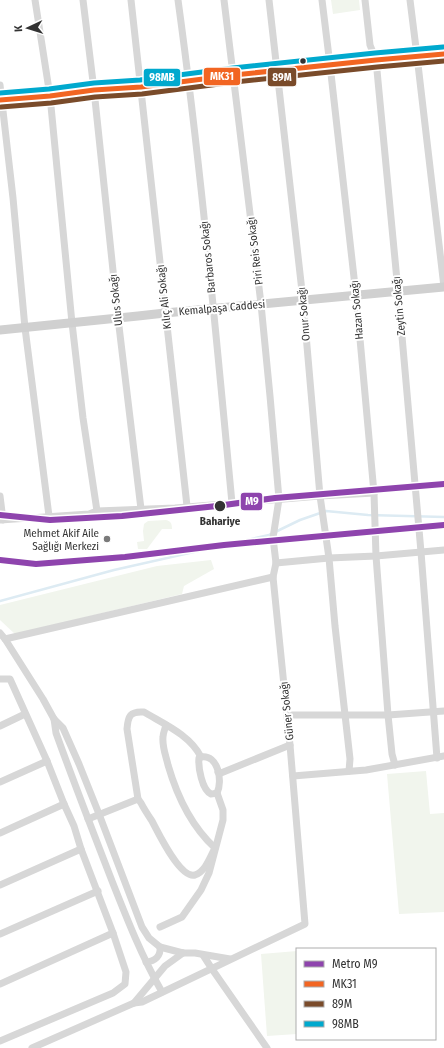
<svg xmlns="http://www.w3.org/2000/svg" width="444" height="1048" font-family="'Fira Sans Condensed',sans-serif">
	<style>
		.green { fill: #f1f5ed }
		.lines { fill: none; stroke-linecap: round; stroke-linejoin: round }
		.stream { stroke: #ddebf3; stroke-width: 2.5 }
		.minor { stroke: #d7d7d7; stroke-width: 7 }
		.secondary { stroke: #d0d0d0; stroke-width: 9 }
		.bus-1-casing { stroke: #fff; stroke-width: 8 }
		.bus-2-casing { stroke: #fff; stroke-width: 8 }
		.bus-3-casing { stroke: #fff; stroke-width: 8 }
		.bus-1 { stroke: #f26522; stroke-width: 5 }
		.bus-2 { stroke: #7a4b2a; stroke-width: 5 }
		.bus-3 { stroke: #00a9ce; stroke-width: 5 }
		.metro-1-casing { stroke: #fff; stroke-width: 9 }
		.metro-1 { stroke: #8e44ad; stroke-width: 6 }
		.bus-dot { fill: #333; stroke: #fff; stroke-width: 1.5 }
		.poi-dot { fill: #7a7a7a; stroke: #fff; stroke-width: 1.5 }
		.labels { text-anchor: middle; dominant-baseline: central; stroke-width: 4; stroke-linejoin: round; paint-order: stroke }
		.street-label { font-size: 11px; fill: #333; stroke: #fff }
		.stop-label { font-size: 11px; font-weight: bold; fill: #333; stroke: #fff }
		.poi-label { font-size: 11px; fill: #333; stroke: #fff; text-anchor: end }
		.line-badge { stroke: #fff; stroke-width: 1.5 }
		.badge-label { font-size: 11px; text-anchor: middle; font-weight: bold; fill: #fff }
	</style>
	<rect width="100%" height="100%" fill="#fff"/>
	<g class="green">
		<polygon points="331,0 359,0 360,10 333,14"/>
		<path d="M166,520C171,521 172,524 172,529H162L147,549H138L137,542L144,541L143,531L144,524L148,521Z"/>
		<polygon points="211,560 214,569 184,586 182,594 15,634 0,620 0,605 157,566"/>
		<polygon points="426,771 430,814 444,813 444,912 399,914 387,774"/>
		<polygon points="297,951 297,1034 267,1036 261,954"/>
	</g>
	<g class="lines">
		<polyline class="stream" points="0,601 114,570 269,535 300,520 326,511 368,515 444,517"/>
		<g class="minor">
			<polyline points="35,0 50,96 72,323 83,418 97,511"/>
			<polyline points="83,0 94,90 118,318 141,509"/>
			<polyline points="131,0 187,506"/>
			<path d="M178,0C201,167 216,335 232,503"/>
			<polyline points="269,0 303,300 320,496 329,558 335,626 350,759 349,771"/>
			<polyline points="322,0 330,65 356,295 374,493 376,556 388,715 392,754 395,765"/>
			<polyline points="365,0 370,45 376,60 398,291 421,552 437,758"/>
			<polyline points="410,0 417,56 444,287"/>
			<polyline points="0,85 13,198 25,328 49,516"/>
			<polyline points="0,496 3,520"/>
			<polyline points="0,520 89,514 97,511 175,508 320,496 374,493"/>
			<polyline points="276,563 329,558 376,556 444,550"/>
			<polyline points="0,633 5,639 43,699 54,719 63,728 79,764 99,814 142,927 149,938 160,947 183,953 195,953 230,959"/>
			<polyline points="5,639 273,577"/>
			<polyline points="0,679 10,679 47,761 64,804 74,826 81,849 113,933 126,972 125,984 113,993 0,1041"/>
			<polyline points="287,715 388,715 444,711"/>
			<path d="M54,719L56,733C74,783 93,832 112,881C127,919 142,957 162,992"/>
			<polyline points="0,726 25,714"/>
			<path d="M201,757C218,754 223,781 217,793C216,793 213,794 211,794C202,790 198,767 199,758Z"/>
			<polyline points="218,772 221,773 290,745"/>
			<polyline points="293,776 366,770 444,756"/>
			<polyline points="0,782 47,761"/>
			<path d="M138,799L127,729C128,716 130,711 144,712C164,724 190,735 201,757"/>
			<path d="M88,819L138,799L141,803C144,809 148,815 152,821C158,832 180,879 195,875C206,871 210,857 215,848C191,826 177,796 168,765C166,756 162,747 163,737C163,733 165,729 166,725"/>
			<polyline points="0,833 64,804"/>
			<polyline points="0,885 81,849"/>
			<polyline points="160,927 182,917 201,890 209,873 223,820 223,810 217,793"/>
			<polyline points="0,934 98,891"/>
			<polyline points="203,955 212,969 267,1048"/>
			<path d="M146,962C155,961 161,956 160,947"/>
			<polyline points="0,984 113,933"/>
			<polyline points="134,1003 165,966 183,953"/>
			<polyline points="32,1048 134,1003 142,1002 305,924 290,745 273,577 276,563 273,538 279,499 270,396 261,304 224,0"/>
		</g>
		<g class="secondary">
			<polyline points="0,100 50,96 94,90 141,87 234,75 376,60 444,54"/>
			<polyline points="0,330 138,316 165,313 444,287"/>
		</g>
		<defs>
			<polyline id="bus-1" points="0,100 50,96 94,90 141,87 234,75 376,60 444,54"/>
			<polyline id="bus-2" points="1,107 51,103 95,97 142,94 235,82 377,67 444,61"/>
			<polyline id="bus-3" points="0,93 49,89 94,83 140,80 233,68 375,53 443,47"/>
		</defs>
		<use href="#bus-1" class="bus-1-casing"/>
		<use href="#bus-2" class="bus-2-casing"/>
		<use href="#bus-3" class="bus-3-casing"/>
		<use href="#bus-1" class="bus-1"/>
		<use href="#bus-2" class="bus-2"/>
		<use href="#bus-3" class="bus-3"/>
		<defs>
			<g id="metro-1">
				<polyline points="0,515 50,520 122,516 217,506 275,498 444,484"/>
				<polyline points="0,560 36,564 125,557 224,545 444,525"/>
			</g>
		</defs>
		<use href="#metro-1" class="metro-1-casing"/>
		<use href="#metro-1" class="metro-1"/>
	</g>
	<g class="bus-dot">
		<circle cx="303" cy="61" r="3.5"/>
		<circle cx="220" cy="506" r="6"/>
	</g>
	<circle class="poi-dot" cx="107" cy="539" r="4"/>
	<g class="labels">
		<g class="street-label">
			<text transform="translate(255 251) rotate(-97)">Piri Reis Sokağı</text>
			<text transform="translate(208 257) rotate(-96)">Barbaros Sokağı</text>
			<text transform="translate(164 297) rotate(-96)">Kılıç Ali Sokağı</text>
			<text transform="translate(116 300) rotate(-96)">Ulus Sokağı</text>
			<text transform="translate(399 306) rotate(-95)">Zeytin Sokağı</text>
			<text transform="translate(222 308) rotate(-5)">Kemalpaşa Caddesi</text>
			<text transform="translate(357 310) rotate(-95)">Hazan Sokağı</text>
			<text transform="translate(304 314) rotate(-95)">Onur Sokağı</text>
			<text transform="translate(287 711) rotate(-96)">Güner Sokağı</text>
		</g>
		<g class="stop-label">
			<text x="220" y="521">Bahariye</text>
		</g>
		<g class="poi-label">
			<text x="99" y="533">Mehmet Akif Aile<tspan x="99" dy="13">Sağlığı Merkezi</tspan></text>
		</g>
	</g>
	<g class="line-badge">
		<rect x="203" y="67" width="38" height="19" rx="4" fill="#f26522"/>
		<rect x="267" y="67" width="30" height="20" rx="4" fill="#7a4b2a"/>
		<rect x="143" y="68" width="38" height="19" rx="4" fill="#00a9ce"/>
		<rect x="240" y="492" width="23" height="19" rx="4" fill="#8e44ad"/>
	</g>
	<g class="badge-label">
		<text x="222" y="80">MK31</text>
		<text x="282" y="81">89M</text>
		<text x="162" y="81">98MB</text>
		<text x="252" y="505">M9</text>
	</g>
	<rect x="296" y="948" width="140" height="92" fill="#ffffff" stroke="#adadad"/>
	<rect x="304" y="961" width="20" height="6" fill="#8e44ad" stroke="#adadad"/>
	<text x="332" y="968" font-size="12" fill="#333333">Metro M9</text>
	<rect x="304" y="981" width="20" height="6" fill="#f26522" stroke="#adadad"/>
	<text x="332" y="988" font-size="12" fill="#333333">MK31</text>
	<rect x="304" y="1001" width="20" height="6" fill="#7a4b2a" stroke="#adadad"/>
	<text x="332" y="1008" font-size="12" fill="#333333">89M</text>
	<rect x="304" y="1021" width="20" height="6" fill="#00a9ce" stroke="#adadad"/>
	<text x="332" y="1028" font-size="12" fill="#333333">98MB</text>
	<g transform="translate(28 28) rotate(266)" stroke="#ffffff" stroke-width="3" paint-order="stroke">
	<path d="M0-3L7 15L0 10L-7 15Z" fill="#333333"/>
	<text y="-6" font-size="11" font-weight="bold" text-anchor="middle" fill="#333333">K</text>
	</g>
</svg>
